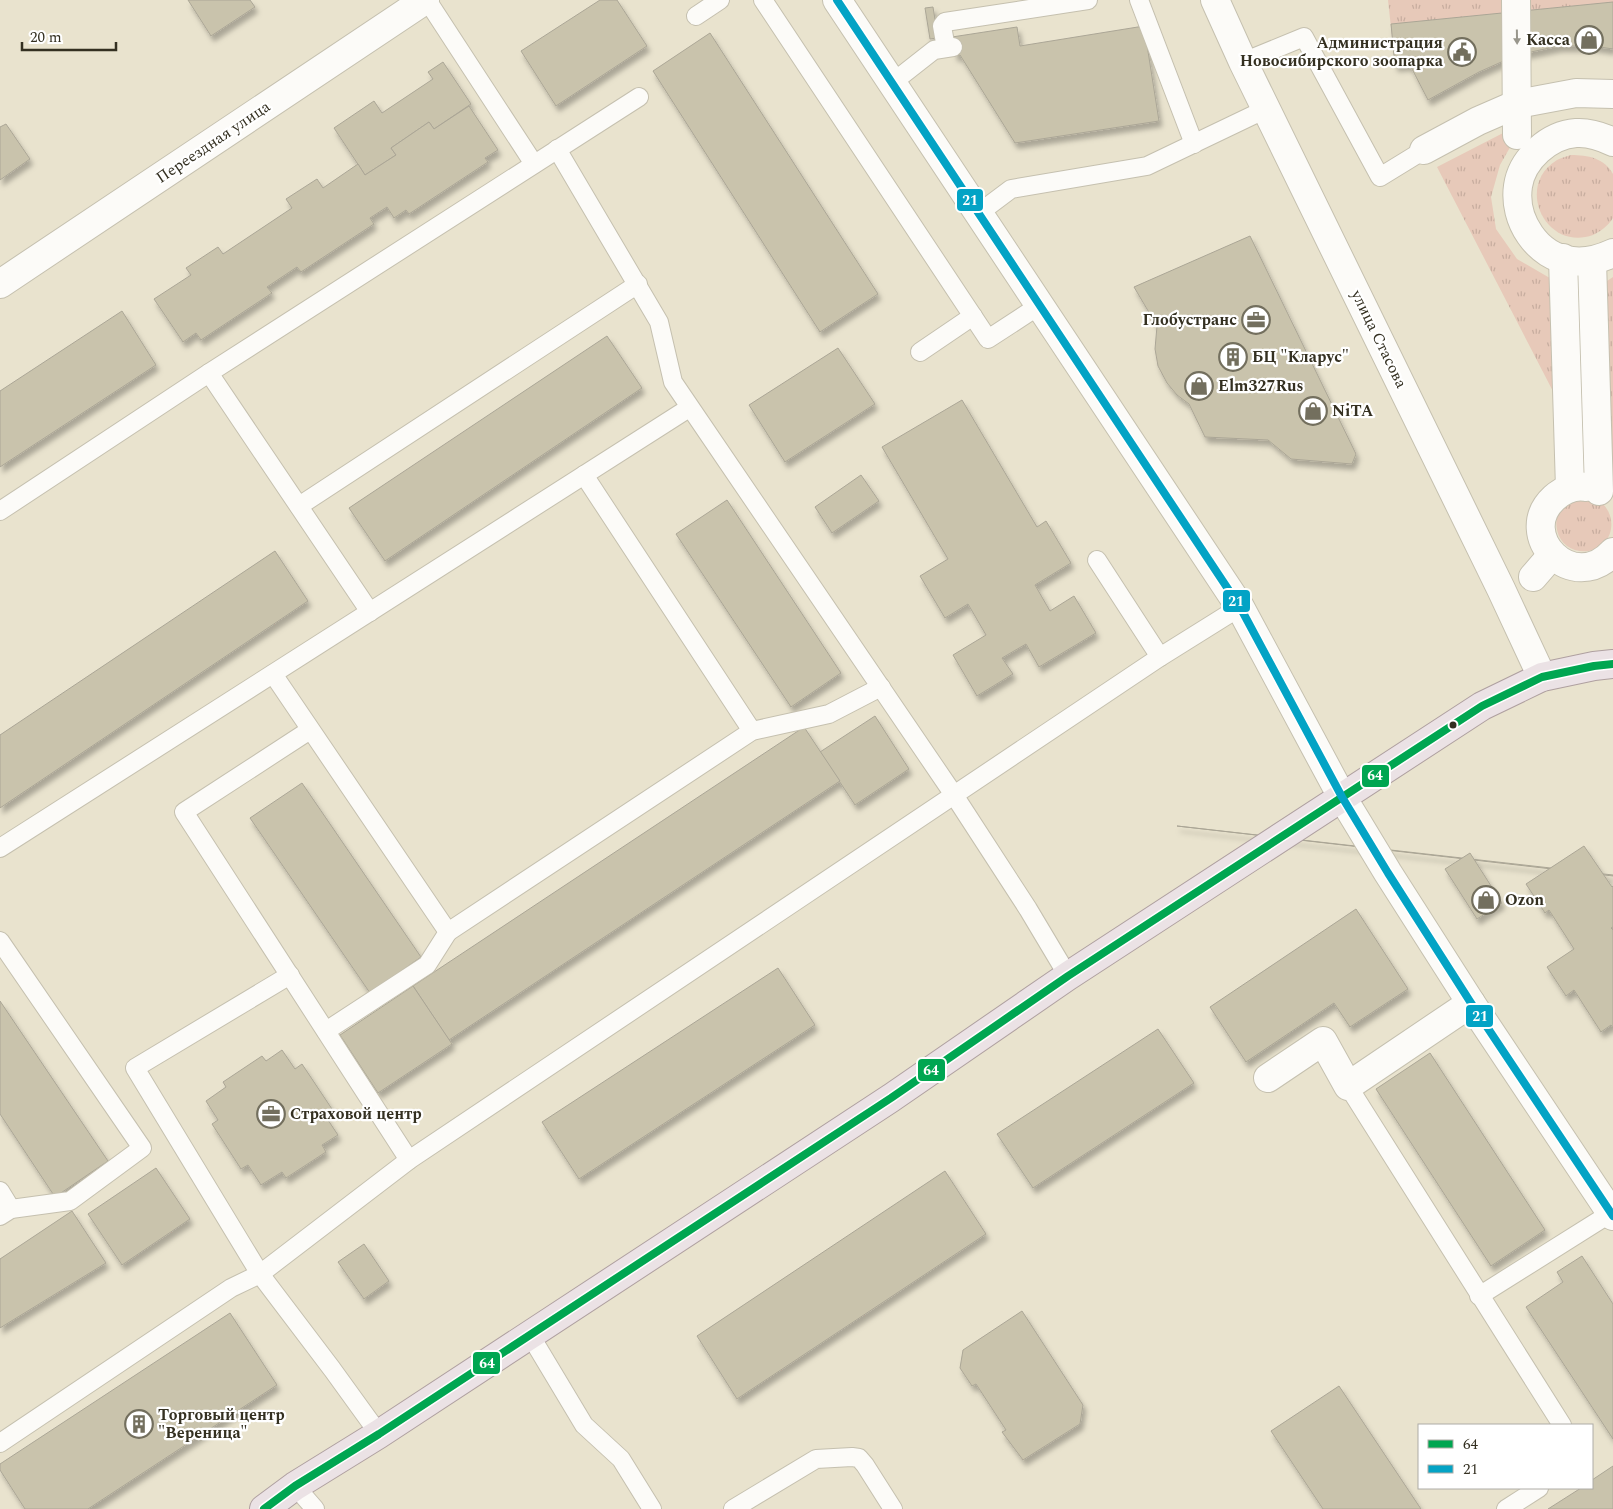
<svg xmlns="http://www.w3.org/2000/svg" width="1613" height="1509" font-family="Spectral,serif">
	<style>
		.grass { fill: url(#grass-tufts) }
		.building { fill: #c9c3ac; stroke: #aba696; filter: url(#shadow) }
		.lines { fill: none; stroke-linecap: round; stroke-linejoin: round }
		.lane-casing { stroke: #c5c0af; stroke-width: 20 }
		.street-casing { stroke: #c5c0af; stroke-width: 30 }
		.secondary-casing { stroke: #c5c0af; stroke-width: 30 }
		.primary-casing { stroke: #afa0a0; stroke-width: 30 }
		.lane { stroke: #fcfbf8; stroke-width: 18 }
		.street { stroke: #fcfbf8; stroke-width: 28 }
		.secondary { stroke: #fcfbf8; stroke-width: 28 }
		.primary { stroke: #ebe2e5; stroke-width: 28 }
		.bus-1-casing { stroke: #fff; stroke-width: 11 }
		.bus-2-casing { stroke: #fff; stroke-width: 11 }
		.bus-1 { stroke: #00a651; stroke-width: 8 }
		.bus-2 { stroke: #03a3c5; stroke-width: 8 }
		.oneway { fill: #98968c }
		.bus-dot { fill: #343021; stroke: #fff; stroke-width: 2 }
		.labels { text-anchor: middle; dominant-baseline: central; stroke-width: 4.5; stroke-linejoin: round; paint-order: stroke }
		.poi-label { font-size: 16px; font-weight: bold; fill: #343021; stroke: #fff; text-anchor: start }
		.street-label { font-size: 16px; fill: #343021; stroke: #fff }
		.line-badge { stroke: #fff; stroke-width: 2 }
		.badge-label { font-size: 14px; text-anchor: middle; font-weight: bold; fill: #fff }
	</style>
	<defs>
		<pattern id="grass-tufts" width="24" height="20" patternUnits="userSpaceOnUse" patternTransform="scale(1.25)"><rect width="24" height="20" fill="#e7c9b9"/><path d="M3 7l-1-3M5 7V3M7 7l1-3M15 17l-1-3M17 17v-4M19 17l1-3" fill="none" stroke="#c7ad9f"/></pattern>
		<filter id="shadow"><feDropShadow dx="3" dy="5.5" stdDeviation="2.5" flood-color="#0004"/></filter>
	</defs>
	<rect width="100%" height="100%" fill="#e9e3ce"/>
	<g class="grass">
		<polygon points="1388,0 1613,0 1613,13 1392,37"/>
		<polygon points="1505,132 1517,135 1500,165 1491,197 1496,229 1517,259 1555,281 1558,401 1437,167"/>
		<path d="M1571,155C1588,155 1604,158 1613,174V218C1608,226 1601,231 1593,235C1546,252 1514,186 1557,160C1561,158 1567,156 1571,155Z"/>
		<polygon points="1613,277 1613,483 1609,476 1604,283"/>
		<path d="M1598,499C1607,507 1613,516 1611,529C1606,558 1563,559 1557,530C1556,525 1556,519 1558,514C1560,509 1567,504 1571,500Z"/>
	</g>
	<g class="building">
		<polygon points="188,0 250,0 255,7 211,36"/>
		<polygon points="600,0 617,0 647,46 556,106 521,51"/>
		<polygon points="1613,2 1613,49 1593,46 1559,46 1517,55 1479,72 1428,100 1410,65 1395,66 1391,24"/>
		<polygon points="933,7 938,38 930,39 925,8"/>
		<polygon points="1144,26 1159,121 1015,143 960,55 955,56 952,37 1017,27 1020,46"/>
		<polygon points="710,33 878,294 820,332 653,71"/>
		<polygon points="443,62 471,104 434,129 429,122 391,148 396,155 365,175 334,128 374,101 382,113 433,79 428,72"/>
		<polygon points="469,106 498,150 485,158 488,162 409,214 406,210 394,218 387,207 370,218 374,224 301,272 297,267 267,287 272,293 201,340 196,333 183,342 154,299 191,275 186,268 218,247 223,254 292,208 286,199 317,179 323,188 358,164 365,175 396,155 391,148 429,122 434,129"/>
		<polygon points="6,124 30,159 0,180 0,127"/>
		<polygon points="1250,236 1356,454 1352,464 1291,459 1268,440 1205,437 1189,404 1177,395 1167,383 1158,366 1155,349 1157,326 1134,287"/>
		<polygon points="122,311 156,365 0,467 0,391"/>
		<polygon points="607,336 642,388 385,561 349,508"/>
		<polygon points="838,348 875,404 785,462 749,405"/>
		<polygon points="962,400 1037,527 1046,521 1071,563 1035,585 1050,611 1074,596 1096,633 1039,667 1026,644 1002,658 1013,674 977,696 953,655 986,635 968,604 945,618 920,576 948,559 882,447"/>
		<polygon points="861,475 879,501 832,533 815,507"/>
		<polygon points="727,500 841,673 791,707 676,534"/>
		<polygon points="275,551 308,601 0,808 0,735"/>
		<polygon points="875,716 909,769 855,805 820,752"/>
		<polygon points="804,727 840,781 449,1040 413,986"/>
		<polygon points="302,783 421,957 370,993 250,818"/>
		<polygon points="1177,826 1613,875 1613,876"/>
		<polygon points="1584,846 1612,887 1613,886 1613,927 1611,928 1613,930 1613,1028 1611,1025 1601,1032 1574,990 1566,996 1547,967 1574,949 1549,910 1545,913 1526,884"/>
		<polygon points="1470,853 1502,903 1477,919 1445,869"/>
		<polygon points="1356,909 1408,989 1350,1027 1334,1003 1246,1062 1210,1007"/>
		<polygon points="778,968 815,1025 579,1179 542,1122"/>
		<polygon points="413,986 452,1044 378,1093 340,1035"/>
		<polygon points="0,1001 108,1161 55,1197 0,1114"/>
		<polygon points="1158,1029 1194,1083 1033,1188 997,1134"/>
		<polygon points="282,1050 295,1069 302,1064 332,1109 324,1114 338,1135 322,1145 326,1152 286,1178 282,1172 261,1185 248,1165 241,1169 212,1124 218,1120 206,1101 226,1087 223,1082 262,1056 266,1061"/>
		<polygon points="1430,1053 1545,1230 1491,1266 1376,1089"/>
		<polygon points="156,1168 190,1219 122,1265 88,1214"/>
		<polygon points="945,1171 986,1234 737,1399 697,1336"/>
		<polygon points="72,1211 106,1263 0,1328 0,1259"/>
		<polygon points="364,1244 389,1281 364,1299 338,1262"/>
		<polygon points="1582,1256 1613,1304 1613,1439 1526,1307 1563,1282 1557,1272"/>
		<polygon points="1022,1311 1083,1405 1080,1424 1023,1460 1002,1432 1006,1430 976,1384 972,1386 960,1368 963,1350"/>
		<polygon points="230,1313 277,1385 88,1509 25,1509 0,1470 0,1464"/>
		<polygon points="1339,1386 1421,1509 1323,1509 1271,1431"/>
		<polygon points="1613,1466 1613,1509 1548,1509 1581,1488 1592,1488 1592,1480"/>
	</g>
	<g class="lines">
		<defs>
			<g id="lane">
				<polyline points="427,0 534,164"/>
				<polyline points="763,0 988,339 1040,305"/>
				<polyline points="1139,0 1194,144"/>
				<polyline points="696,16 720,0"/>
				<polyline points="946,48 942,26 945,22 1088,0"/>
				<polyline points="1243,62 1304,37 1380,177 1424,150"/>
				<polyline points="892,83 934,50 953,47"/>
				<polyline points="557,149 659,322 673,382 954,795 1028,909 1068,976"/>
				<polyline points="979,213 1011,189 1147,166 1266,109"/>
				<polyline points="920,352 973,316"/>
				<polyline points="209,373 370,612"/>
				<polyline points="584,475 752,731"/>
				<polyline points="299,506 638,284"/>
				<polyline points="0,511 209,373 639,97"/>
				<polyline points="1097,560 1160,657"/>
				<polyline points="273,674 448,932 752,731 829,714 881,687"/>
				<polyline points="310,730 184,812 409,1160"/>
				<polyline points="0,848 689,408"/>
				<polyline points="0,941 142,1148 70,1201 11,1209 0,1216"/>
				<polyline points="290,975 135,1068 260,1274 332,1369 379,1434"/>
				<polyline points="326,1031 427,965 448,932"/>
				<polyline points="1348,1086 1562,1425"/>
				<polyline points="0,1191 11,1209"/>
				<polyline points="1479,1296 1611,1213"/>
				<polyline points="530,1335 584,1425 621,1459 652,1509"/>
				<polyline points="0,1443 231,1288 260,1274 409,1160 1160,657 1240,607"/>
				<polyline points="295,1486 315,1509"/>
				<polyline points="733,1509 816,1459 852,1457 859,1458 865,1465 893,1509"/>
				<polyline points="1506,1509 1539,1488"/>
			</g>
			<g id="street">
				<polyline points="837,0 1240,607 1342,797 1388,873 1471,1003 1613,1216"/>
				<polyline points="1516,0 1517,135"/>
				<path d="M1613,142C1601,136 1590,132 1576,133C1549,135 1522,159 1518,186C1513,220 1537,257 1572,261C1587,263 1600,259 1613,253"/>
				<polyline points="1424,150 1478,121 1517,104 1576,93 1613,94"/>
				<polyline points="1563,258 1570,488"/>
				<polyline points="1592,261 1599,491"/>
				<polyline points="0,284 425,0"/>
				<path d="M1586,487C1575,485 1563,490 1554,498C1514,535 1573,596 1613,552"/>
				<polyline points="1533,577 1552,555"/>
				<polyline points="1268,1078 1323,1041 1348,1086 1471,1003"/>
			</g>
			<polyline id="secondary" points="1215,0 1243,62 1501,589 1542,677"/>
			<polyline id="primary" points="264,1509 295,1486 379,1434 891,1098 1068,976 1482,706 1542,677 1594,666 1613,664"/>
		</defs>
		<use href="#lane" class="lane-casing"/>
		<use href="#street" class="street-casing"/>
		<use href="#secondary" class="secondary-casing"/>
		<use href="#primary" class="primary-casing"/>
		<use href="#lane" class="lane"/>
		<use href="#street" class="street"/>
		<use href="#secondary" class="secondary"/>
		<use href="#primary" class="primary"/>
		<defs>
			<polyline id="bus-1" points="264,1509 295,1486 379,1434 891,1098 1068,976 1482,706 1542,677 1594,666 1613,664"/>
			<polyline id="bus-2" points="837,0 1240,607 1342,797 1388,873 1471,1003 1613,1216"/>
		</defs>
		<use href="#bus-1" class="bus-1-casing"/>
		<use href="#bus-2" class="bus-2-casing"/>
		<use href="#bus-1" class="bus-1"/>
		<use href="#bus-2" class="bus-2"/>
	</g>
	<defs><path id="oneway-solid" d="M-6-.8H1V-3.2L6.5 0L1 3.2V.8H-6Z" transform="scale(1.25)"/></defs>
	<use class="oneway" href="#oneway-solid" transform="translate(1517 37) rotate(89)"/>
	<defs>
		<symbol id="shop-ring" viewBox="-11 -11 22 22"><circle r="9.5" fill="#fff" stroke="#736f5e" stroke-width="1.5"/><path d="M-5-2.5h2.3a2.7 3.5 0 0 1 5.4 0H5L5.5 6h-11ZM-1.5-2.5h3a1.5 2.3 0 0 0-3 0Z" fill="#736f5e"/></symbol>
		<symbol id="civic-ring" viewBox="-11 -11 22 22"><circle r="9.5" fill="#fff" stroke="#736f5e" stroke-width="1.5"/><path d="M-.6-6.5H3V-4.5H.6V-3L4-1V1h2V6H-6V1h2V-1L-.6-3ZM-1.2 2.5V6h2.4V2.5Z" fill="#736f5e"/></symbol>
		<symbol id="office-ring" viewBox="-11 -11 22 22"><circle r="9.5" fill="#fff" stroke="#736f5e" stroke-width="1.5"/><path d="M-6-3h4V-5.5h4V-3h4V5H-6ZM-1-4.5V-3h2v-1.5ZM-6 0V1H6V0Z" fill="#736f5e"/></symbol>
		<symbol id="building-ring" viewBox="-11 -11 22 22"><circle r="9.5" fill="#fff" stroke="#736f5e" stroke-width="1.5"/><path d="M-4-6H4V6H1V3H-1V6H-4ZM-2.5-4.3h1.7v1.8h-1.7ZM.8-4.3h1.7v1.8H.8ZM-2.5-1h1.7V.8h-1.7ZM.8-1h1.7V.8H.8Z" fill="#736f5e"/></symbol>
	</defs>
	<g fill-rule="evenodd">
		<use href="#shop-ring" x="1573" y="24" width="32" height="32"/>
		<use href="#civic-ring" x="1446" y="36" width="32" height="32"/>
		<use href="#office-ring" x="1240" y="304" width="32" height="32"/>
		<use href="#building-ring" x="1217" y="341" width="32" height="32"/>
		<use href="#shop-ring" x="1183" y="370" width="32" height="32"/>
		<use href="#shop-ring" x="1297" y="395" width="32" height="32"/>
		<use href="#shop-ring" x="1470" y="884" width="32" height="32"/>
		<use href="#office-ring" x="255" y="1098" width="32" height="32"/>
		<use href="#building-ring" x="123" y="1408" width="32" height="32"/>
	</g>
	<circle class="bus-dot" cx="1453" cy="725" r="4.5"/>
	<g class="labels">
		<g class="poi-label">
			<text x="1570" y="40" text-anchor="end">Касса</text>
			<text x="1443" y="43" text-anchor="end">Администрация<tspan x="1443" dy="18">Новосибирского зоопарка</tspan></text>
			<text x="1237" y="320" text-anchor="end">Глобустранс</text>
			<text x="1252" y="357">БЦ "Кларус"</text>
			<text x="1218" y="386">Elm327Rus</text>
			<text x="1332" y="411">NiTA</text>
			<text x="1505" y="900">Ozon</text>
			<text x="290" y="1114">Страховой центр</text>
			<text x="158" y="1415">Торговый центр<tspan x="158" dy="18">"Вереница"</tspan></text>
		</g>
		<g class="street-label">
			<text transform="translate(213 142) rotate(-34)">Переездная улица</text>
			<text transform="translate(1379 339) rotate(64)">улица Стасова</text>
		</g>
	</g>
	<g class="line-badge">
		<rect x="956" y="188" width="28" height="24" rx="5" fill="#03a3c5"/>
		<rect x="1222" y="589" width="29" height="24" rx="5" fill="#03a3c5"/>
		<rect x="1361" y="764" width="29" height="24" rx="5" fill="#00a651"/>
		<rect x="1465" y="1004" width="29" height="24" rx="5" fill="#03a3c5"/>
		<rect x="917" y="1058" width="29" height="24" rx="5" fill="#00a651"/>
		<rect x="472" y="1351" width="29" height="24" rx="5" fill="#00a651"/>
	</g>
	<g class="badge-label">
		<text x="970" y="205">21</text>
		<text x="1236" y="606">21</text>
		<text x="1375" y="780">64</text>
		<text x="1480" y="1021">21</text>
		<text x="931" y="1075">64</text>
		<text x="487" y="1368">64</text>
	</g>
	<rect x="1418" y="1424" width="175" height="65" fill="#ffffff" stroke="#aeaca6"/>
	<rect x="1428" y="1440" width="25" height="8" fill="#00a651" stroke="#aeaca6"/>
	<text x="1463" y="1449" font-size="15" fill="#343021">64</text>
	<rect x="1428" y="1465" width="25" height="8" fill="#03a3c5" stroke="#aeaca6"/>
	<text x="1463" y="1474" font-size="15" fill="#343021">21</text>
	<path d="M22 42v8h94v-8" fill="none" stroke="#343021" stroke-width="2.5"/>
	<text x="30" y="42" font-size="15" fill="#343021" stroke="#ffffff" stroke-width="4" paint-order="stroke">20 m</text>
</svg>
